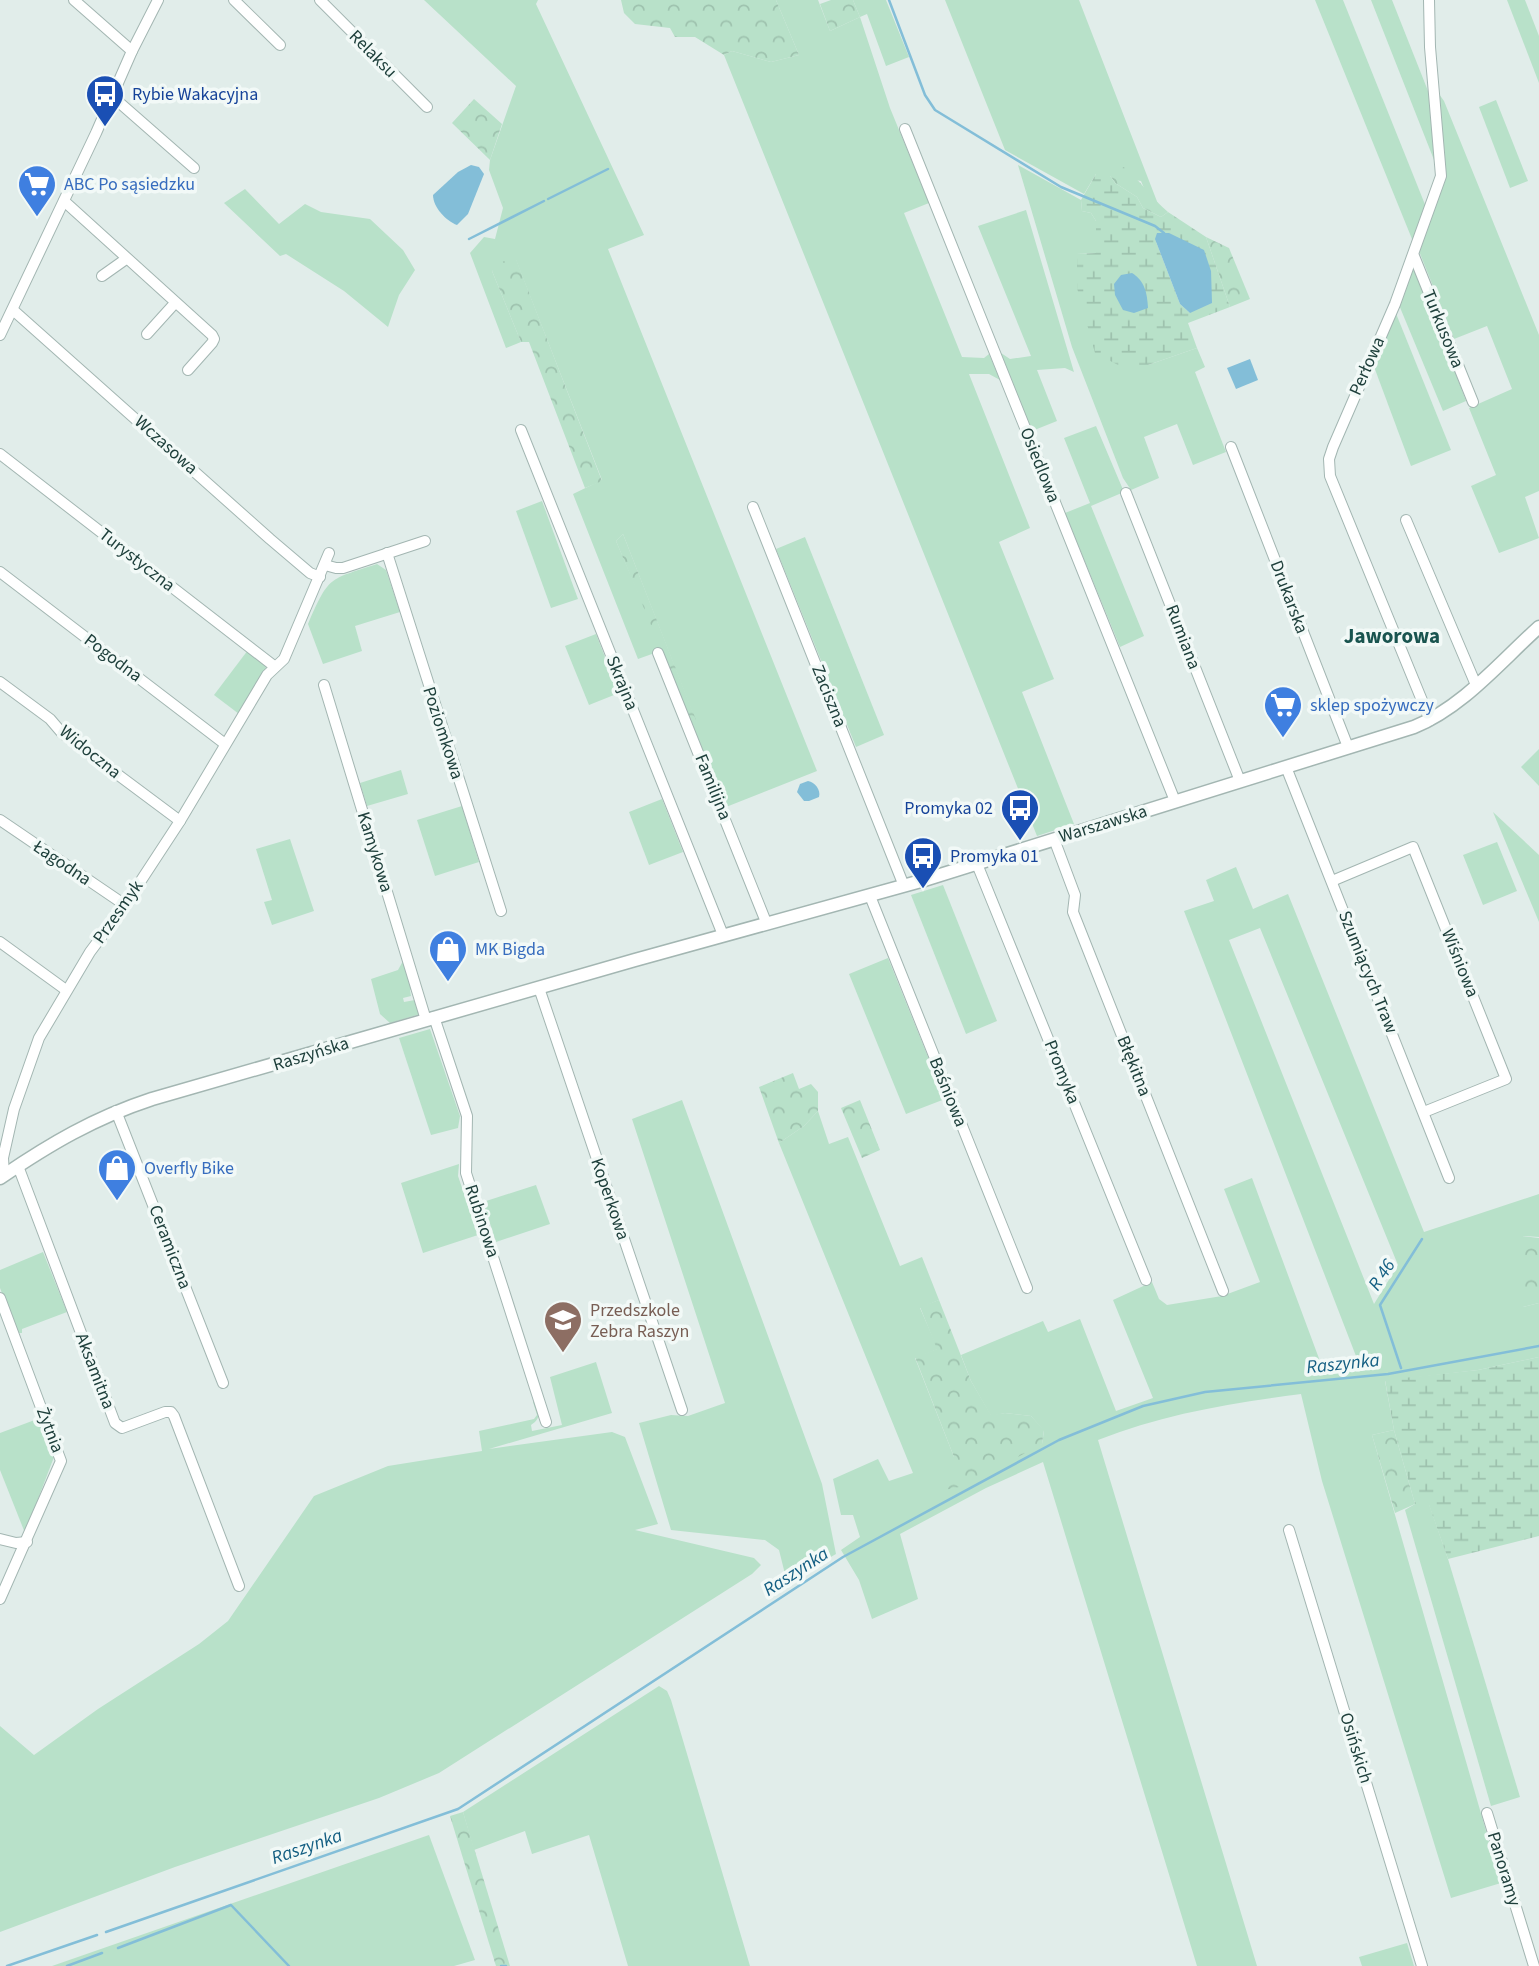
<svg xmlns="http://www.w3.org/2000/svg" width="1539" height="1966" font-family="'Source Sans 3',sans-serif">
	<style>
		.green { fill: #b8e1c9; fill-rule: evenodd }
		.forest { fill: url(#forest-crowns) }
		.wetland { fill: url(#wetland-marsh); fill-rule: evenodd }
		.water { fill: #83bed8 }
		.lines { fill: none; stroke-linecap: round; stroke-linejoin: round }
		.stream { stroke: #83bed8; stroke-width: 2.5 }
		.minor-casing { stroke: #a3b6b2; stroke-width: 12 }
		.tertiary-casing { stroke: #a3b6b2; stroke-width: 15 }
		.minor { stroke: #fff; stroke-width: 10 }
		.tertiary { stroke: #fff; stroke-width: 12 }
		.labels { text-anchor: middle; dominant-baseline: central; stroke-width: 7; stroke-linejoin: round; paint-order: stroke }
		.street-label { font-size: 18px; fill: #1f403c; stroke: #f2f9f7 }
		.transit-label { font-size: 18px; fill: #164399; stroke: #f2f9f7; text-anchor: start }
		.shop-label { font-size: 18px; fill: #366cbe; stroke: #f2f9f7; text-anchor: start }
		.education-label { font-size: 18px; fill: #785e54; stroke: #f2f9f7; text-anchor: start }
		.water-label { font-size: 19px; font-style: italic; fill: #135e82; stroke: #f2f9f7 }
		.quarter-label { font-size: 21px; font-weight: bold; fill: #19544f; stroke: #f2f9f7 }
	</style>
	<defs>
		<pattern id="forest-crowns" width="20" height="18" patternUnits="userSpaceOnUse" patternTransform="scale(1.75)"><rect width="20" height="18" fill="#b8e1c9"/><path d="M2 6a3 3 0 1 1 6 0M12 15a3 3 0 1 1 6 0" fill="none" stroke="#9ec2ae"/></pattern>
		<pattern id="wetland-marsh" width="20" height="14" patternUnits="userSpaceOnUse" patternTransform="scale(1.75)"><rect width="20" height="14" fill="#b8e1c9"/><path d="M1 5h8M5 5V1M11 12h8M15 12V8" fill="none" stroke="#9ec2ae"/></pattern>
	</defs>
	<rect width="100%" height="100%" fill="#e1edea"/>
	<g class="green">
		<polygon points="424,0 538,0 536,4 644,235 608,249 817,771 726,807 693,726 697,724 623,534 616,541 663,650 638,659 573,494 602,480 516,260 492,271 521,342 506,348 470,253 484,237 495,239 503,208 489,170 490,160 516,86"/>
		<polygon points="776,0 818,0 830,31 860,17 853,0 886,0 909,57 886,66 867,14 860,17 890,108 929,203 904,213 962,357 984,358 989,354 1000,380 989,374 969,374 1030,528 999,542 1054,679 1022,692 1074,824 1037,836 724,55 732,51 771,62 799,55"/>
		<polygon points="945,0 1079,0 1158,204 1146,193 1141,181 1096,174 1084,194 1005,150"/>
		<polygon points="1315,0 1343,0 1426,207 1414,244"/>
		<polygon points="1371,0 1392,0 1430,96 1436,165"/>
		<polygon points="1507,0 1525,0 1539,36 1539,83"/>
		<polygon points="1439,94 1444,101 1539,335 1539,491 1525,497 1539,538 1499,553 1471,486 1496,475 1469,408 1512,389 1487,326 1454,339 1419,251 1445,181 1445,158"/>
		<polygon points="1496,100 1528,181 1510,188 1479,107"/>
		<polygon points="1018,165 1081,200 1082,211 1091,213 1096,221 1096,253 1077,254 1118,365 1148,365 1197,348 1205,367 1195,372 1226,452 1193,465 1177,424 1144,437 1159,478 1131,490 1123,478 1072,347"/>
		<polygon points="245,189 279,224 305,204 321,212 370,219 403,250 415,270 399,295 388,327 344,291 286,254 280,256 224,203"/>
		<polygon points="1026,210 1074,372 1065,368 1037,370 1057,421 1032,431 1001,353 1010,359 1031,356 978,226"/>
		<polygon points="1414,263 1466,401 1443,411 1399,305"/>
		<polygon points="1395,311 1451,450 1411,466 1373,364"/>
		<polygon points="1096,426 1124,492 1091,506 1144,636 1120,647 1065,513 1090,503 1064,438"/>
		<polygon points="542,501 578,599 551,608 516,511"/>
		<polygon points="805,537 884,735 856,747 776,549"/>
		<path d="M377,564L386,570L400,612L355,626L362,651L323,664L308,624C329,576 328,580 377,564Z"/>
		<polygon points="596,634 619,693 589,705 565,646"/>
		<polygon points="248,650 265,664 266,668 239,714 214,695"/>
		<polygon points="1539,749 1539,786 1521,767"/>
		<polygon points="401,770 408,794 367,806 360,783"/>
		<polygon points="662,799 683,852 649,865 629,812"/>
		<polygon points="462,806 479,862 435,876 417,820"/>
		<polygon points="1493,812 1539,855 1539,922"/>
		<polygon points="290,839 314,911 272,925 264,902 272,900 256,849"/>
		<polygon points="1497,842 1517,891 1483,905 1463,855"/>
		<path d="M1236,867L1253,909L1288,894L1424,1232L1539,1194V1237L1523,1236V1307L1539,1303V1357L1478,1370L1385,1381L1394,1430L1372,1435L1501,1883L1451,1898L1322,1481L1301,1394C1231,1403 1163,1414 1098,1440L1257,1966H1197L1043,1462L986,1488L900,1534L918,1599L872,1619L859,1580L841,1550L860,1537L853,1515H841L833,1479L878,1459L889,1481L913,1473L779,1143L804,1126L818,1111L829,1144L848,1137L900,1266L922,1257L939,1300L920,1308L938,1349L915,1358L954,1457L1042,1444L1044,1431L1031,1416L1005,1413L991,1416L971,1381L961,1355L1043,1321L1048,1332L1080,1319L1116,1411L1153,1398L1113,1300L1152,1282L1159,1299L1167,1305L1222,1296L1260,1282L1224,1189L1252,1178L1324,1372L1361,1369L1184,911L1214,901L1206,880ZM1260,928L1398,1265L1374,1304L1229,940Z"/>
		<polygon points="943,885 997,1021 966,1034 911,895"/>
		<polygon points="888,958 945,1099 906,1114 849,974"/>
		<polygon points="403,961 412,989 410,990 411,996 403,998 404,1002 415,1000 420,1014 390,1023 380,1014 371,979 398,970"/>
		<polygon points="430,1029 460,1116 458,1128 431,1135 399,1038"/>
		<polygon points="682,1100 822,1484 836,1554 787,1582 779,1550 765,1540 671,1530 639,1423 671,1415 688,1416 725,1403 632,1119"/>
		<polygon points="459,1164 458,1176 478,1235 423,1253 401,1183"/>
		<polygon points="536,1185 550,1224 496,1242 483,1202"/>
		<polygon points="43,1252 67,1312 22,1329 22,1333 17,1333 0,1288 0,1270"/>
		<path d="M596,1362L612,1413L489,1449L612,1432L625,1437L658,1524L635,1530L754,1558L761,1565L752,1574L439,1773L379,1798L175,1867L0,1932V1726L34,1755L98,1709L199,1644L228,1621L314,1496L388,1466L482,1451L479,1431L534,1419L537,1415L533,1402L536,1401C539,1411 542,1418 531,1425L532,1431L562,1425L550,1377Z"/>
		<polygon points="40,1418 54,1457 25,1533 0,1470 0,1433"/>
		<polygon points="1415,1504 1429,1504 1448,1559 1520,1797 1491,1806 1405,1510"/>
		<polygon points="659,1686 667,1691 671,1700 750,1966 628,1966 589,1835 532,1854 525,1831 474,1850 463,1812"/>
		<polygon points="429,1835 475,1960 454,1966 52,1966"/>
		<polygon points="1407,1943 1414,1966 1362,1966 1359,1957"/>
	</g>
	<g class="forest">
		<polygon points="621,0 776,0 799,55 771,62 732,51 724,55 695,37 675,37 670,28 635,24 624,13"/>
		<polygon points="831,0 853,0 860,17 830,31 820,4"/>
		<polygon points="474,99 502,124 490,160 452,123"/>
		<path d="M1124,167C1141,181 1151,198 1168,212L1161,217L1143,208L1137,197L1115,183L1107,171Z"/>
		<polygon points="1206,237 1229,248 1250,299 1230,307"/>
		<polygon points="516,259 602,481 585,488 529,342 521,342 492,271 500,262"/>
		<polygon points="623,534 698,725 693,726 616,541"/>
		<polygon points="793,1073 799,1089 811,1084 818,1092 818,1111 804,1126 779,1143 759,1087"/>
		<polygon points="860,1100 880,1150 862,1158 841,1108"/>
		<polygon points="1522,1236 1539,1238 1539,1303 1523,1307"/>
		<polygon points="939,1300 971,1381 991,1415 1005,1413 1031,1416 1044,1430 1042,1444 964,1486 944,1490 943,1467 954,1457 915,1357 937,1349 920,1307"/>
		<polygon points="1394,1430 1415,1504 1395,1513 1372,1435"/>
		<polygon points="463,1812 510,1966 496,1966 450,1816"/>
	</g>
	<g class="wetland">
		<path d="M1107,171L1115,183L1137,197L1143,208L1161,217L1168,212L1206,237L1230,307L1188,323L1197,348L1148,365H1118L1095,353L1077,288V254L1096,253V221L1091,213L1082,211L1081,200L1096,174ZM1155,239L1190,313L1180,304Z"/>
		<polygon points="1539,1357 1539,1536 1448,1559 1429,1505 1415,1504 1394,1430 1385,1380 1478,1370"/>
	</g>
	<g class="water">
		<path d="M471,165L479,167L484,174L468,214L457,225C446,221 433,207 433,195L458,172Z"/>
		<polygon points="1157,233 1169,233 1204,250 1211,271 1212,303 1190,313 1180,304 1155,239"/>
		<path d="M1132,273C1145,281 1147,293 1148,308L1134,313L1123,310L1115,295L1114,284L1121,275Z"/>
		<polygon points="1250,359 1258,380 1236,389 1227,368"/>
		<path d="M808,781C815,782 821,790 819,797L809,801H804L797,792L800,784Z"/>
	</g>
	<g class="lines">
		<g class="stream">
			<polyline points="889,0 925,95 935,110 1061,187 1155,226 1164,233"/>
			<polyline points="548,199 608,169"/>
			<polyline points="469,239 544,201"/>
			<polyline points="1401,1368 1380,1305 1422,1239"/>
			<polyline points="106,1932 458,1809 843,1557 1059,1440 1143,1406 1205,1392 1388,1374 1539,1346"/>
			<polyline points="118,1948 231,1905 289,1966"/>
			<polyline points="7,1966 97,1935"/>
			<polyline points="67,1966 102,1953"/>
			<polyline points="501,1966 506,1966"/>
		</g>
		<defs>
			<g id="minor">
				<polyline points="74,0 132,51"/>
				<polyline points="234,0 280,45"/>
				<polyline points="320,0 427,107"/>
				<polyline points="1429,0 1430,47 1441,176 1395,304 1333,447 1329,459 1330,476 1430,720"/>
				<polyline points="113,97 194,168"/>
				<polyline points="905,129 1175,801"/>
				<polyline points="64,201 212,335 214,339 212,343 188,370"/>
				<polyline points="1414,256 1473,402"/>
				<polyline points="102,276 126,259"/>
				<polyline points="13,310 270,539 310,573 320,577"/>
				<polyline points="147,334 175,303"/>
				<polyline points="0,335 96,133 132,51 158,0"/>
				<polyline points="521,430 723,935"/>
				<polyline points="1231,447 1348,747"/>
				<polyline points="0,454 274,666"/>
				<polyline points="1126,493 1240,781"/>
				<polyline points="753,507 904,886"/>
				<polyline points="1406,520 1476,685"/>
				<polyline points="387,553 501,911"/>
				<polyline points="325,565 336,568 343,568 425,541"/>
				<polyline points="0,572 225,744"/>
				<polyline points="658,653 766,922"/>
				<polyline points="0,682 50,719 62,733 180,821"/>
				<polyline points="324,685 426,1020"/>
				<polyline points="1286,767 1449,1178"/>
				<polyline points="0,820 125,905"/>
				<polyline points="1054,839 1075,895 1073,912 1223,1291"/>
				<polyline points="977,864 1146,1280"/>
				<polyline points="1332,881 1413,847 1506,1079 1424,1112"/>
				<polyline points="870,896 1027,1288"/>
				<polyline points="0,942 66,990"/>
				<polyline points="539,988 682,1410"/>
				<polyline points="434,1017 467,1116 466,1173 546,1422"/>
				<polyline points="116,1111 223,1383"/>
				<polyline points="18,1166 115,1423 122,1428 165,1412 171,1412 174,1416 239,1586"/>
				<polyline points="4,1175 3,1158 14,1109 39,1038 90,952 125,905 180,821 267,675 284,659 329,553"/>
				<polyline points="0,1298 61,1461 0,1599"/>
				<polyline points="1289,1530 1422,1966"/>
				<polyline points="0,1539 16,1543 27,1542"/>
				<polyline points="1487,1813 1534,1966"/>
			</g>
			<path id="tertiary" d="M0,1178C50,1144 94,1118 152,1099L635,960L921,881L1414,727C1463,707 1500,662 1539,627"/>
		</defs>
		<use href="#minor" class="minor-casing"/>
		<use href="#tertiary" class="tertiary-casing"/>
		<use href="#minor" class="minor"/>
		<use href="#tertiary" class="tertiary"/>
	</g>
	<defs>
		<symbol id="bus-pin" viewBox="-11 -11 22 30"><path d="M0 17L-7.5 6A9.5 9.5 0 1 1 7.5 6Z" fill="#1a4fb4" stroke="#f2f9f7"/><path d="M-5-6H5V4H4V6H2V4H-2V6H-4V4H-5ZM-3.5-4V0h7V-4ZM-3.5 1.2v1.5H-2V1.2ZM2 1.2v1.5H3.5V1.2Z" fill="#fff"/></symbol>
		<symbol id="supermarket-pin" viewBox="-11 -11 22 30"><path d="M0 17L-7.5 6A9.5 9.5 0 1 1 7.5 6Z" fill="#3f7fe0" stroke="#f2f9f7"/><path d="M-6-5.5h2.5l.6 2H6L4.5 2H-2.5L-4.4-4H-6ZM-1.5 3.2a1.3 1.3 0 1 0 .1 0ZM3 3.2a1.3 1.3 0 1 0 .1 0Z" fill="#fff"/></symbol>
		<symbol id="shop-pin" viewBox="-11 -11 22 30"><path d="M0 17L-7.5 6A9.5 9.5 0 1 1 7.5 6Z" fill="#3f7fe0" stroke="#f2f9f7"/><path d="M-5-2.5h2.3a2.7 3.5 0 0 1 5.4 0H5L5.5 6h-11ZM-1.5-2.5h3a1.5 2.3 0 0 0-3 0Z" fill="#fff"/></symbol>
		<symbol id="school-pin" viewBox="-11 -11 22 30"><path d="M0 17L-7.5 6A9.5 9.5 0 1 1 7.5 6Z" fill="#8d6e63" stroke="#f2f9f7"/><path d="M0-5L7-2L0 1L-7-2ZM-4 1L0 2.5L4 1V4Q0 6-4 4Z" fill="#fff"/></symbol>
	</defs>
	<g fill-rule="evenodd">
		<use href="#bus-pin" x="83" y="72" width="44" height="60"/>
		<use href="#supermarket-pin" x="15" y="162" width="44" height="60"/>
		<use href="#supermarket-pin" x="1261" y="683" width="44" height="60"/>
		<use href="#bus-pin" x="998" y="786" width="44" height="60"/>
		<use href="#bus-pin" x="901" y="834" width="44" height="60"/>
		<use href="#shop-pin" x="426" y="927" width="44" height="60"/>
		<use href="#shop-pin" x="95" y="1146" width="44" height="60"/>
		<use href="#school-pin" x="541" y="1298" width="44" height="60"/>
	</g>
	<g class="labels">
		<g class="street-label">
			<text transform="translate(373 54) rotate(45)">Relaksu</text>
			<text transform="translate(1443 329) rotate(68)">Turkusowa</text>
			<text transform="translate(1367 366) rotate(-66)">Perłowa</text>
			<text transform="translate(166 445) rotate(42)">Wczasowa</text>
			<text transform="translate(1040 465) rotate(68)">Osiedlowa</text>
			<text transform="translate(137 560) rotate(38)">Turystyczna</text>
			<text transform="translate(1289 597) rotate(69)">Drukarska</text>
			<text transform="translate(1183 637) rotate(69)">Rumiana</text>
			<text transform="translate(113 658) rotate(37)">Pogodna</text>
			<text transform="translate(622 683) rotate(68)">Skrajna</text>
			<text transform="translate(829 696) rotate(68)">Zaciszna</text>
			<text transform="translate(443 733) rotate(72)">Poziomkowa</text>
			<text transform="translate(90 752) rotate(39)">Widoczna</text>
			<text transform="translate(713 787) rotate(68)">Familijna</text>
			<text transform="translate(1103 824) rotate(-17)">Warszawska</text>
			<text transform="translate(375 852) rotate(73)">Kamykowa</text>
			<text transform="translate(62 863) rotate(34)">Łagodna</text>
			<text transform="translate(118 912) rotate(-55)">Przesmyk</text>
			<text transform="translate(1460 963) rotate(68)">Wiśniowa</text>
			<text transform="translate(1368 972) rotate(68)">Szumiących Traw</text>
			<text transform="translate(311 1054) rotate(-17)">Raszyńska</text>
			<text transform="translate(1134 1066) rotate(68)">Błękitna</text>
			<text transform="translate(1062 1072) rotate(68)">Promyka</text>
			<text transform="translate(948 1092) rotate(68)">Baśniowa</text>
			<text transform="translate(610 1199) rotate(71)">Koperkowa</text>
			<text transform="translate(482 1221) rotate(72)">Rubinowa</text>
			<text transform="translate(170 1247) rotate(69)">Ceramiczna</text>
			<text transform="translate(95 1371) rotate(69)">Aksamitna</text>
			<text transform="translate(50 1430) rotate(69)">Żytnia</text>
			<text transform="translate(1356 1748) rotate(73)">Osińskich</text>
			<text transform="translate(1504 1869) rotate(73)">Panoramy</text>
		</g>
		<g class="transit-label">
			<text x="132" y="94">Rybie Wakacyjna</text>
			<text x="993" y="808" text-anchor="end">Promyka 02</text>
			<text x="950" y="856">Promyka 01</text>
		</g>
		<g class="shop-label">
			<text x="64" y="184">ABC Po sąsiedzku</text>
			<text x="1310" y="705">sklep spożywczy</text>
			<text x="475" y="949">MK Bigda</text>
			<text x="144" y="1168">Overfly Bike</text>
		</g>
		<g class="education-label">
			<text x="590" y="1310">Przedszkole<tspan x="590" dy="21">Zebra Raszyn</tspan></text>
		</g>
		<g class="water-label">
			<text transform="translate(1382 1275) rotate(-57)">R 46</text>
			<text transform="translate(1343 1364) rotate(-6)">Raszynka</text>
			<text transform="translate(796 1572) rotate(-33)">Raszynka</text>
			<text transform="translate(307 1847) rotate(-19)">Raszynka</text>
		</g>
		<g class="quarter-label">
			<text x="1392" y="636">Jaworowa</text>
		</g>
	</g>
</svg>
